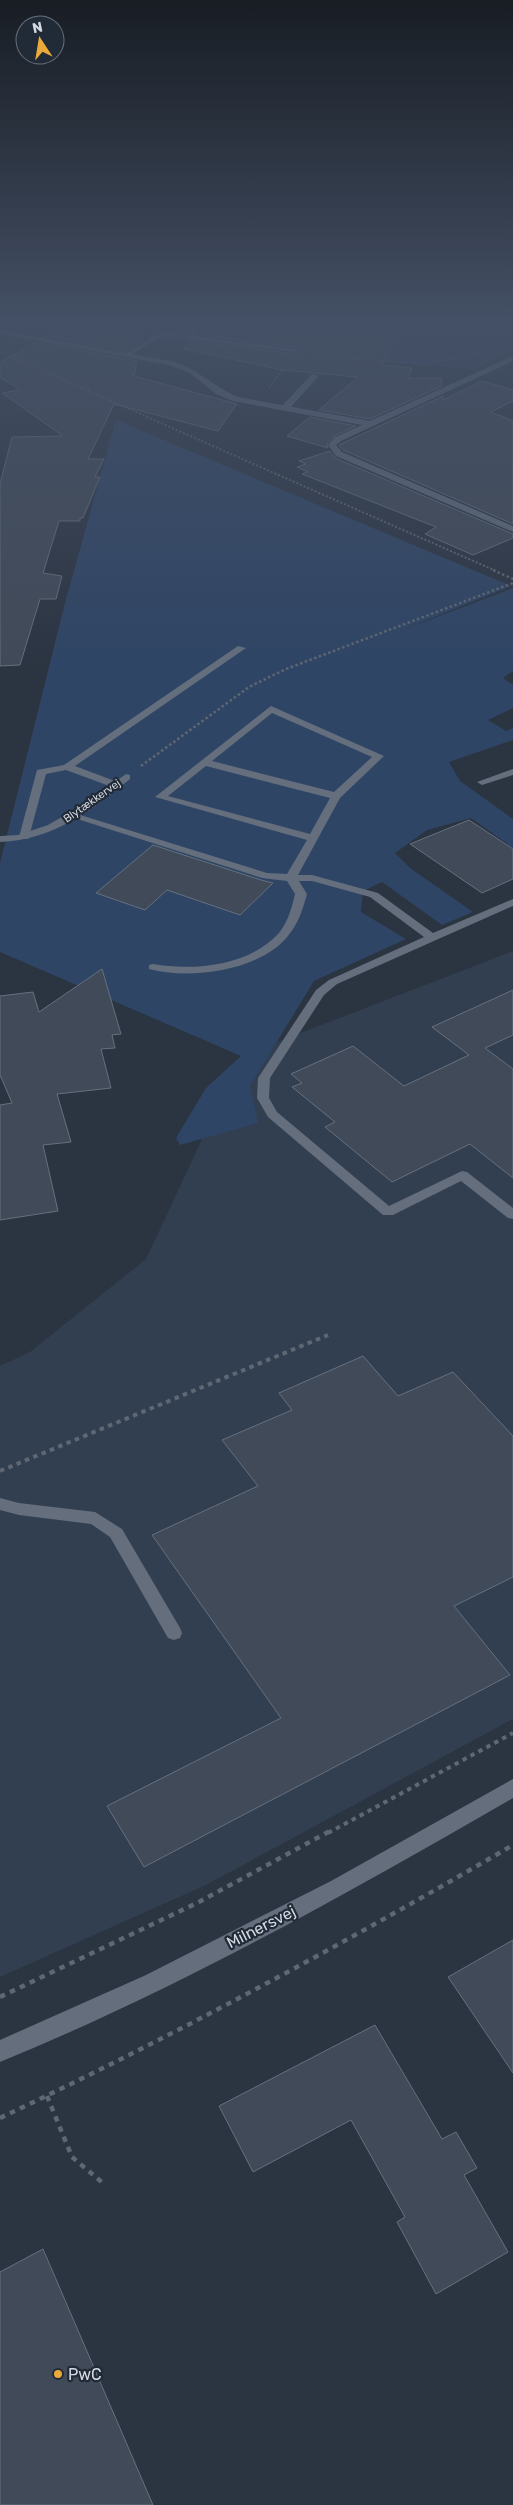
<svg xmlns="http://www.w3.org/2000/svg" width="513" height="2505" font-family="Rubik,sans-serif">
	<style>
		.built { fill: #323f51 }
		.green { fill: #2f4565 }
		.building { fill: #414a58; stroke: #66707f }
		.lines { fill: none; stroke-linecap: round; stroke-linejoin: round }
		.path-far3 { stroke: #5f6773; stroke-width: 2; stroke-dasharray: 2 2; stroke-linecap: butt }
		.path-far2 { stroke: #5f6773; stroke-width: 2.5; stroke-dasharray: 2.5 2.5; stroke-linecap: butt }
		.path-far1 { stroke: #5f6773; stroke-width: 4; stroke-dasharray: 4.5 4.5; stroke-linecap: butt }
		.path { stroke: #5f6773; stroke-width: 4.5; stroke-dasharray: 5.5 5.5; stroke-linecap: butt }
		.service { fill: #646e7d; fill-rule: evenodd }
		.minor { fill: #646e7d; fill-rule: evenodd }
		.tertiary { fill: #646e7d; fill-rule: evenodd }
		.poi-dot { fill: #eaaa39; stroke: #212a37; stroke-width: 2 }
		.labels { text-anchor: middle; dominant-baseline: central; stroke-width: 4.5; stroke-linejoin: round; paint-order: stroke }
		.far-street-label { font-size: 11px; fill: #d3d9e2; stroke: #212a37 }
		.near-street-label { font-size: 16px; fill: #d3d9e2; stroke: #212a37 }
		.near-poi-label { font-size: 16px; fill: #d3d9e2; stroke: #212a37; text-anchor: start }
	</style>
	<rect width="100%" height="100%" fill="#2b3441"/>
	<g class="built">
		<polygon points="157,318 202,318 201,321 235,323 308,345 302,356 214,347 133,335"/>
		<polygon points="513,951 513,1719 206,1885 0,1977 0,1366 30,1352 146,1259 241,1056"/>
	</g>
	<g class="green">
		<polygon points="396,318 513,326 513,350 474,369 421,365 382,360 385,337 397,338 400,333"/>
		<polygon points="116,420 511,586 400,631 513,588 513,671 503,678 513,685 513,708 488,720 506,731 513,728 513,740 449,762 460,781 513,819 513,848 471,818 427,830 395,853 410,868 473,912 442,925 382,882 363,891 361,912 406,939 314,981 250,1086 258,1123 180,1145 176,1138 206,1088 241,1056 0,952 0,863 65,603"/>
	</g>
	<g class="building">
		<polygon points="76,318 85,318 145,327 142,341 127,351 45,336"/>
		<polygon points="208,318 372,320 376,318 408,318 382,365 412,368 408,378 441,378 442,386 370,419 319,410 358,377 282,370 184,349 190,341 296,354 302,350 300,348 197,334"/>
		<polygon points="35,342 137,361 134,376 237,404 218,431 114,404 88,459 104,459 95,477 100,477 83,518 80,518 80,521 59,521 43,573 62,576 56,599 40,599 20,665 0,666 0,484 12,437 63,436 2,393 20,390 0,377 0,363"/>
		<polygon points="482,381 513,390 513,401 491,412 513,421 513,524 343,450 339,445 443,396 443,400"/>
		<polygon points="310,417 356,426 334,436 327,444 328,448 287,436"/>
		<polygon points="330,451 335,458 513,534 513,538 473,555 425,534 436,527 302,474 308,472 297,467 306,464 299,461"/>
		<polygon points="469,820 513,849 513,879 482,893 410,844"/>
		<polygon points="153,845 261,880 273,883 240,915 167,890 145,910 96,893"/>
		<polygon points="102,969 121,1034 112,1035 115,1048 101,1049 111,1088 57,1094 71,1142 43,1145 58,1211 0,1220 0,1105 12,1103 0,1075 0,996 33,992 39,1012"/>
		<polygon points="513,990 513,1035 485,1048 513,1069 513,1178 470,1144 392,1182 325,1127 335,1122 292,1087 302,1083 291,1074 353,1046 404,1086 469,1055 432,1027"/>
		<polygon points="363,1356 398,1396 453,1372 513,1436 513,1577 454,1606 510,1675 144,1867 107,1806 281,1718 152,1535 258,1486 222,1440 292,1410 279,1393"/>
		<polygon points="513,1940 513,2073 448,1977"/>
		<polygon points="375,2025 442,2139 456,2132 477,2168 464,2175 508,2252 436,2294 397,2222 405,2217 351,2120 253,2172 219,2106"/>
		<polygon points="43,2249 153,2505 0,2505 0,2272"/>
	</g>
	<g class="lines">
		<g class="path-far3">
			<polyline points="434,318 513,324"/>
			<polyline points="0,352 496,571"/>
			<polyline points="314,356 426,364 478,353"/>
			<polyline points="269,388 284,367"/>
		</g>
		<g class="path-far2">
			<polyline points="493,570 513,579"/>
			<polyline points="141,766 249,687 286,669 513,583"/>
		</g>
		<g class="path-far1">
			<polyline points="0,1471 328,1335"/>
			<polyline points="328,1833 513,1733"/>
		</g>
		<g class="path">
			<polyline points="0,1997 197,1903 330,1831"/>
			<polyline points="47,2096 72,2157 104,2184"/>
			<path d="M0,2118C176,2035 345,1943 513,1845"/>
		</g>
		<g class="service">
			<polygon points="193,318 199,318 195,336 300,350 296,352 161,336 130,356 124,355 158,333 188,335 191,333"/>
			<polygon points="312,374 319,376 288,410 282,410 282,406"/>
			<polygon points="238,646 246,648 75,766 120,783 120,787 112,787 66,770 46,774 29,837 28,839 20,839 19,837 37,770 64,765"/>
			<path d="M271,706L384,756L340,798L298,875H312L378,893L433,933L513,899V906L337,984L324,995L270,1078L269,1098L277,1112L389,1206L462,1171L467,1172L513,1208V1219L508,1218L461,1181L393,1215H383L268,1117L257,1098L258,1078L316,990L329,980L424,937L370,897L312,881H299L307,894C303,909 298,924 288,936C260,971 190,980 149,969V965L153,964C194,971 249,966 279,933C288,922 292,907 295,894L287,881L262,878L68,816L73,813L77,814L267,873L287,874L307,840L155,797ZM272,713L372,757L334,792L212,761ZM206,766L330,798L310,834L168,796Z"/>
			<polygon points="513,769 513,775 482,785 477,782"/>
			<polygon points="0,1498 19,1503 95,1512 122,1529 180,1628 182,1633 180,1638 174,1640 168,1638 110,1537 91,1524 19,1515 0,1510"/>
		</g>
		<g class="minor">
			<path d="M0,330L171,361C199,369 212,386 238,397L370,421L513,356V361L341,441L336,445L342,452L513,526V532L336,456L328,445L335,437L362,425L233,401L216,394L190,373L169,365L0,334Z"/>
			<path d="M126,774L130,775V779C90,811 53,840 0,842V836L18,835L48,825L79,807Z"/>
		</g>
		<path class="tertiary" d="M513,1779V1798C347,1894 178,1989 0,2062V2040L146,1975L331,1881Z"/>
	</g>
	<linearGradient id="sky" x2="0" y2="1"><stop stop-color="#181d24"/><stop offset="0.48" stop-color="#445065"/><stop offset="1" stop-color="#445065" stop-opacity="0"/></linearGradient>
	<rect width="513" height="669" fill="url(#sky)"/>
	<circle class="poi-dot" cx="58" cy="2374" r="5"/>
	<g class="labels">
		<g class="far-street-label">
			<text transform="translate(92 801) rotate(-35)">Blytækkervej</text>
		</g>
		<g class="near-street-label">
			<text transform="translate(261 1927) rotate(-27)">Milnersvej</text>
		</g>
		<g class="near-poi-label">
			<text x="68" y="2374">PwC</text>
		</g>
	</g>
	<g transform="translate(40 40) rotate(348)"><circle r="24" fill="#212a37" stroke="#68707b"/>
	<path d="M0-4L9 19L0 12L-9 19Z" fill="#eaaa39"/>
	<text y="-8" font-size="14" font-weight="bold" text-anchor="middle" fill="#d3d9e2">N</text>
	</g>
</svg>
